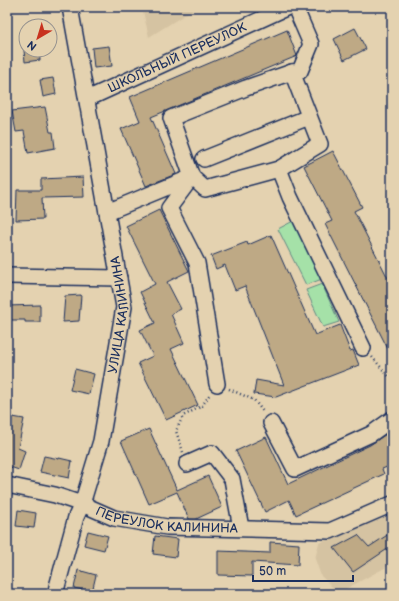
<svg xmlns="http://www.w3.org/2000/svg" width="399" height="601" font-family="'Balsamiq Sans',sans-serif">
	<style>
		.built { fill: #d5c3a2 }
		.green { fill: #a5e1a8; stroke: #608883 }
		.building { fill: #bea985; stroke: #1b2f5e }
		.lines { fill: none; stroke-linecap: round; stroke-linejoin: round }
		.minor-casing { stroke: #1b2f5e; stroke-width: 18 }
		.path { stroke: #1b2f5e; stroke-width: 2.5; stroke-dasharray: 1 3; stroke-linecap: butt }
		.minor { stroke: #e4d2b0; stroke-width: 15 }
		.labels { text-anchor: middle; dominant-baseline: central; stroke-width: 4; stroke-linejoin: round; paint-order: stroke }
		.street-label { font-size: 13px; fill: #1b2f5e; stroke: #e4d2b0 }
	</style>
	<rect width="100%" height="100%" fill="#e4d2b0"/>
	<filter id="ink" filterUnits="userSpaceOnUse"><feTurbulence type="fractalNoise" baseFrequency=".025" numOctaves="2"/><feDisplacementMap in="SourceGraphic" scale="8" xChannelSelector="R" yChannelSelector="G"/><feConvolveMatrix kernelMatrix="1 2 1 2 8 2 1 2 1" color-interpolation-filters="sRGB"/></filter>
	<g filter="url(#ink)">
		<g class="built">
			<polygon points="142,7 197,7 149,37"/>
			<polygon points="392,513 392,564 338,593 321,576 315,559 319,543"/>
		</g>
		<g class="green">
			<polygon points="295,220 322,279 306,285 278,229"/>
			<polygon points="322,284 339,322 323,327 306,290"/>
		</g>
		<g class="building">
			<polygon points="355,28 366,49 344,60 334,39"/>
			<polygon points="287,30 297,56 151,117 176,174 146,186 121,129 140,121 130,97"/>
			<polygon points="109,46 112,66 94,68 92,48"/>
			<polygon points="24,50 39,50 40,60 25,62"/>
			<polygon points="53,78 56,94 43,97 40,80"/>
			<polygon points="45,107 50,132 53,132 55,148 28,153 24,131 16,132 12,111"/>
			<polygon points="333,151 362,207 354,211 392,286 392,357 325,224 332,221 304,166"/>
			<polygon points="83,177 84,197 42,198 43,219 16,220 17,190 41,190 41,179"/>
			<polygon points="159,210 189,271 167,282 181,309 171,314 184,343 171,349 198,405 166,420 138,363 153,356 140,330 155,323 140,292 155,284 126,226"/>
			<polygon points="271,235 315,335 340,325 350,351 353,350 359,365 276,397 254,394 256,380 284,385 245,286 235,290 225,265 216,269 211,256 247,242 248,245"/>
			<polygon points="81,295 79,321 63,322 65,296"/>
			<polygon points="40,305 40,322 25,322 25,320 7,320 7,306"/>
			<polygon points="75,369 94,374 89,394 70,390"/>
			<polygon points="7,416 24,419 18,448 25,451 19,470 7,466"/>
			<polygon points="149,429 177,490 208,476 222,507 196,519 189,519 177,492 149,504 121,441"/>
			<polygon points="392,430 392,465 382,469 384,474 296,515 289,500 265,512 236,451 266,437 288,484 370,445"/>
			<polygon points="44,456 59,459 59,458 72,461 69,478 40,472"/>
			<polygon points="18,510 36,513 34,528 16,526"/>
			<polygon points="88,531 108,536 104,550 84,545"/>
			<polygon points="392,532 392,546 353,572 334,548 358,535 369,547"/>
			<polygon points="155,536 178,539 176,557 153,554"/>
			<polygon points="270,542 299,544 298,565 252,562 252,576 218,575 218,551 270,553"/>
			<polygon points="78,570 96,575 92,592 74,588"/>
		</g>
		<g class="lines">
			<defs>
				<g id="minor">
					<polyline points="295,7 311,44 300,71 292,72 320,144 279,169 290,197 363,348"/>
					<path id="s1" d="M87,99L288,7"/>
					<polyline points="204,159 309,117"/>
					<polyline points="107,212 192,177 171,118 246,88 292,72"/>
					<polyline points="7,276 119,278"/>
					<polyline points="217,384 197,263 169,208 192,177 205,189 279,169"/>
					<polyline points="271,423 295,469 371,434 392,419"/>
					<polyline points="187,464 212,453 232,479 241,528"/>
					<path id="s2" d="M7,485L55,495L82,504L114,518L167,527L330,531L392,504"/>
					<path id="s3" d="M55,594L76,517L82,504L101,441L124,307L70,7"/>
				</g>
			</defs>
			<use href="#minor" class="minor-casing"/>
			<g class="path">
				<polyline points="372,357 392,380"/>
				<polyline points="229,389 254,400 264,413"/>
				<polyline points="183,452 176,431 183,416 202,406 210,394"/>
			</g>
			<use href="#minor" class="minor"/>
		</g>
	</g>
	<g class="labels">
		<g class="street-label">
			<text stroke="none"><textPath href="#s1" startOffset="99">ШКОЛЬНЫЙ ПЕРЕУЛОК</textPath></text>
			<text stroke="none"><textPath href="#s3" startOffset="288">УЛИЦА КАЛИНИНА</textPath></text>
			<text stroke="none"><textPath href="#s2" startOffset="165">ПЕРЕУЛОК КАЛИНИНА</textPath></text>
		</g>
	</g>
	<rect width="399" height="601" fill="none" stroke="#e4d2b0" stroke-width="24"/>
	<rect x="12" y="12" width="375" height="577" fill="none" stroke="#1b2f5e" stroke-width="1.5" filter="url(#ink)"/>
	<g transform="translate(38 38) rotate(218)"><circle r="19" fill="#e4d2b0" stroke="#94918f"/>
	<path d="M0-3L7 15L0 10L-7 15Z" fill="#c8321e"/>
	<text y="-6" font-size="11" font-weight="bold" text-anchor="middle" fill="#1b2f5e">N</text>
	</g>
	<path d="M253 575v6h100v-6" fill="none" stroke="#1b2f5e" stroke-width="2"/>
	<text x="259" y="575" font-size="12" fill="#1b2f5e" stroke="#e4d2b0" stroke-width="3" paint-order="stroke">50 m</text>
</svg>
